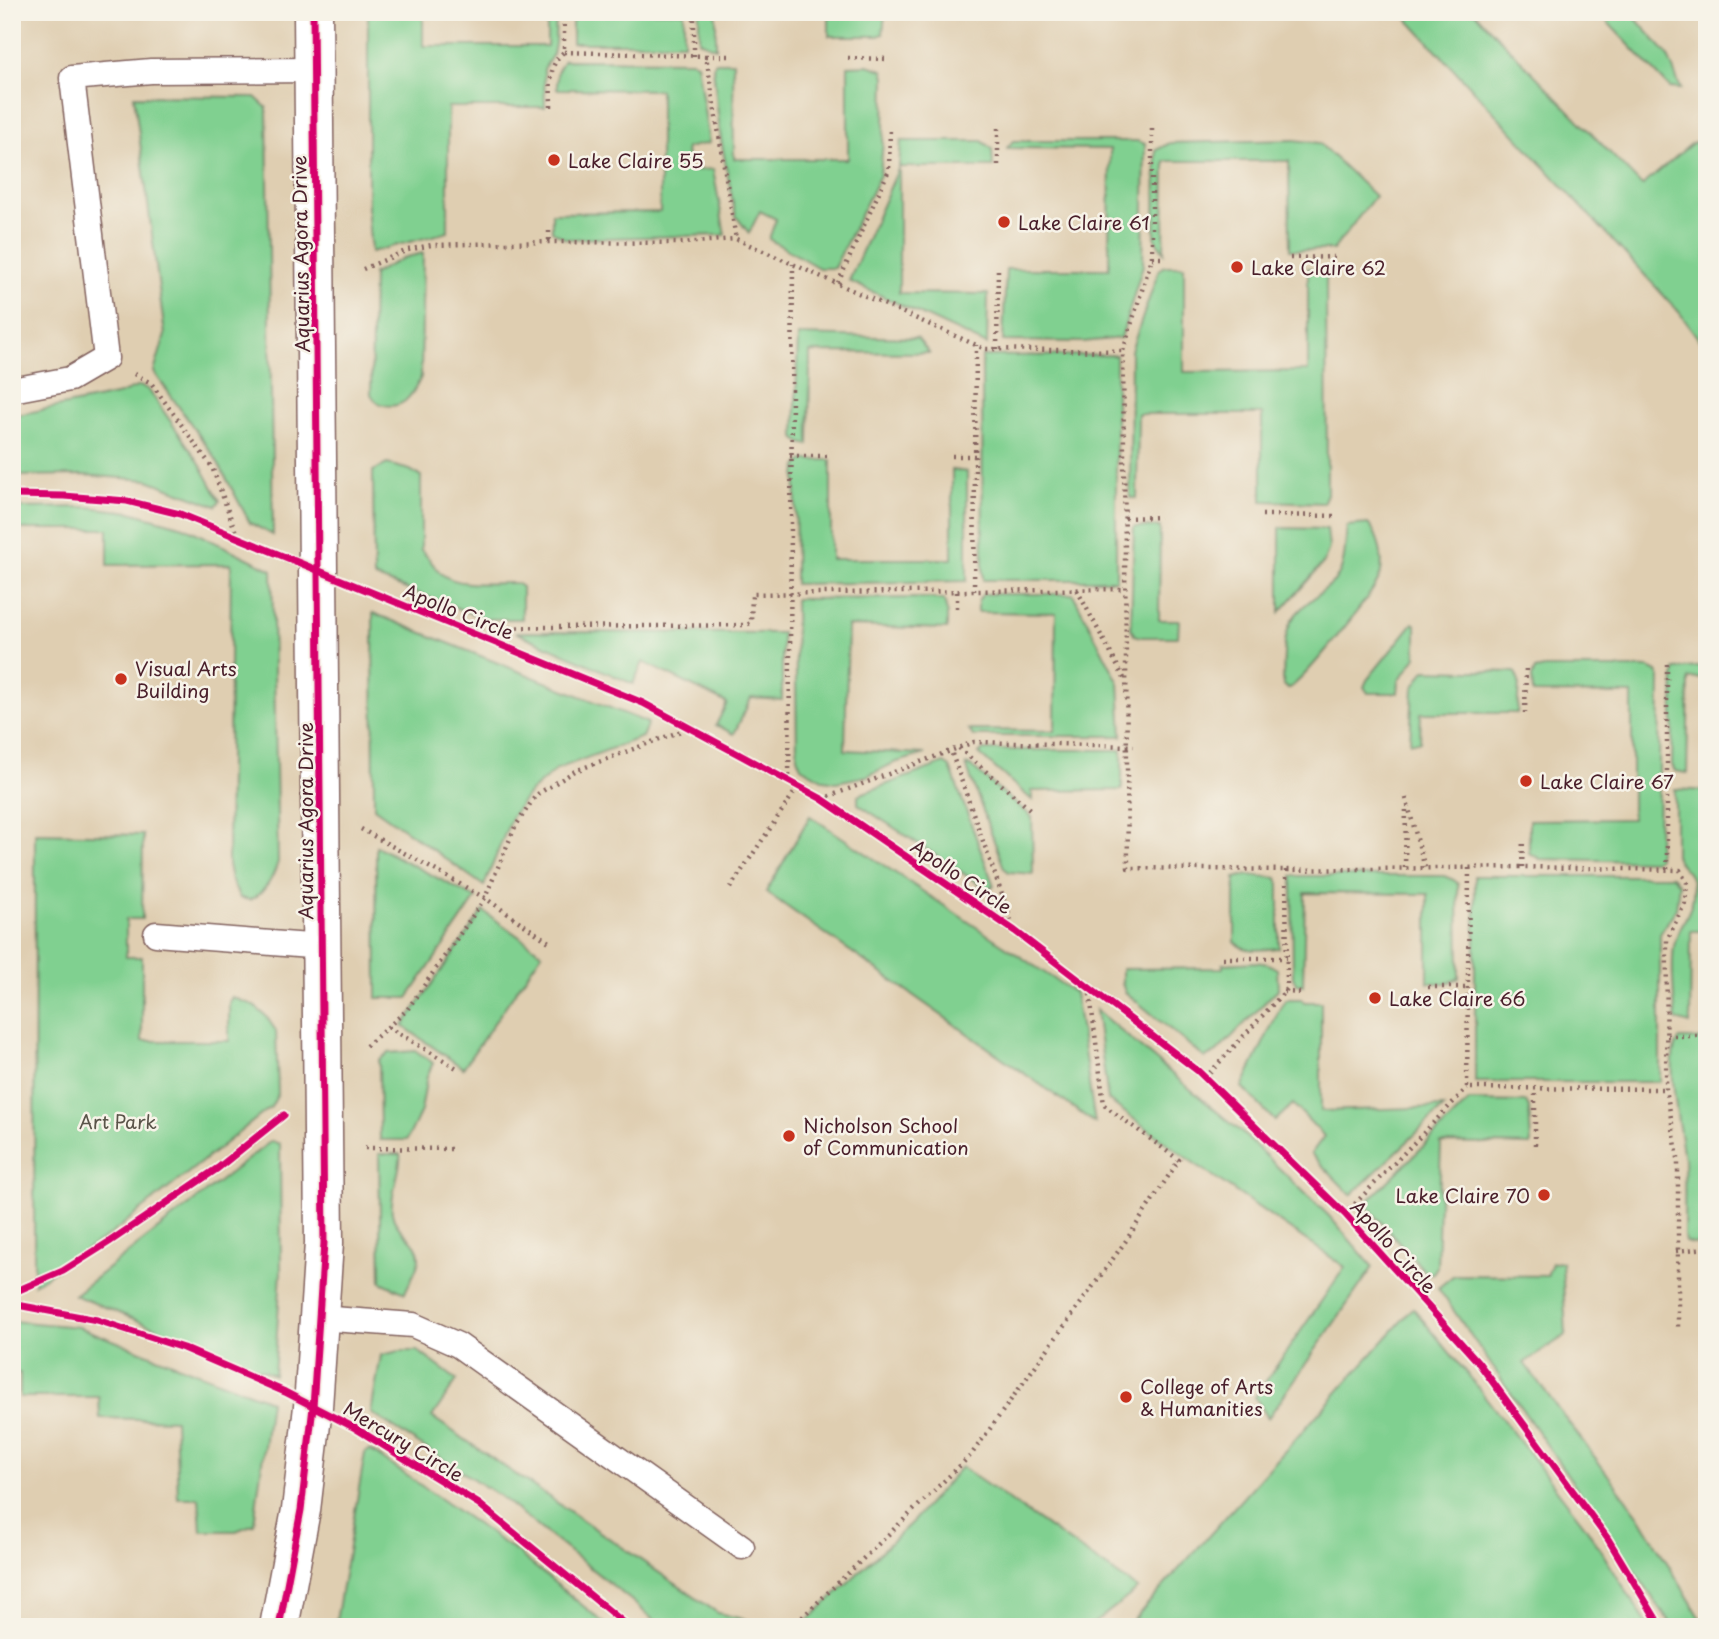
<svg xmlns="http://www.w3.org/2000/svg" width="1719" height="1639" font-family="'Playpen Sans',sans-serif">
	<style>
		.built { fill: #dfceb1 }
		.green { fill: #80d090; stroke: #65785e; stroke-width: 2 }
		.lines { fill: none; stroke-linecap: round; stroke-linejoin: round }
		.lane-casing { stroke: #83635f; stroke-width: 27 }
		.street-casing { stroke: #83635f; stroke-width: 41 }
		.path { stroke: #83635f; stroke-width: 4.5; stroke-dasharray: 2 5; stroke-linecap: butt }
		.lane { stroke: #fff; stroke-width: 24 }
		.street { stroke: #fff; stroke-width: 38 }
		.cycleway-casing { stroke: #f7f3e8; stroke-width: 11 }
		.cycleway { stroke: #d6006c; stroke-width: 7 }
		.poi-dot { fill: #c8321e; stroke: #f7f3e8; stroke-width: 2.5 }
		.labels { text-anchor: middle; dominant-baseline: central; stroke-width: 5; stroke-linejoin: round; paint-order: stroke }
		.poi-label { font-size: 19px; fill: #4a1f2b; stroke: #f7f3e8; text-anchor: start }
		.street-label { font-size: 19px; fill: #4a1f2b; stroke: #f7f3e8 }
		.park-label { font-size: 19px; fill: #5a5449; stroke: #f7f3e8 }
	</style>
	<rect width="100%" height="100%" fill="#f7f3e8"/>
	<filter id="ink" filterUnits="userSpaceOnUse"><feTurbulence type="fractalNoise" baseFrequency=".0143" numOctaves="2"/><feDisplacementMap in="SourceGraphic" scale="14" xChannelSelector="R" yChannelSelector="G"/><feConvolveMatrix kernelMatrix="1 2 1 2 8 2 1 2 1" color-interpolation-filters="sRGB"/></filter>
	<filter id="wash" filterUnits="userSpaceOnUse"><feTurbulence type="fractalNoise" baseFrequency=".00686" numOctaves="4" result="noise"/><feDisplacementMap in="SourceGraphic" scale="28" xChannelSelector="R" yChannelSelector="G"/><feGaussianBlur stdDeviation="1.57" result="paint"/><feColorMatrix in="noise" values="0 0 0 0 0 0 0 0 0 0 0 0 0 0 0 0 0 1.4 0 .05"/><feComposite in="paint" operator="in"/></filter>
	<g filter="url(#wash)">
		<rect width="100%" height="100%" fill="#ede0c0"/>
		<rect class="built" x="12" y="12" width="1695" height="1615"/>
		<g class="green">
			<polygon points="368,12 423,12 423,46 547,46 547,12 556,12 555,44 553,54 544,69 545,107 448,107 448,232 371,252 368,218"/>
			<rect x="572" y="12" width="112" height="31"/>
			<polygon points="699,12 716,12 716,48 699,41"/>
			<polygon points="829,12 885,12 883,34 878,36 829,36"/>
			<polygon points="1401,12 1474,12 1642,186 1691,144 1707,136 1707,351 1679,312"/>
			<polygon points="1598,12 1630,12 1667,54 1681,89 1670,88"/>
			<polygon points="564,60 692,61 697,63 709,143 686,148 688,171 713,169 725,235 566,239 552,231 552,213 660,212 660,90 557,89 557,72"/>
			<polygon points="716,62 733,62 734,159 848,159 848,66 868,65 883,70 885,77 884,130 880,175 834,268 819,268 769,239 776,219 760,211 749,233 736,216 732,198 720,134 713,66"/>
			<polygon points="134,96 255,97 267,108 273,535 250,523 216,459 154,372 165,335"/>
			<polygon points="1294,140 1319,143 1375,196 1333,250 1290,250 1289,161 1165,161 1164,252 1155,239 1156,150 1170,143"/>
			<polygon points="901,141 982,141 992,149 993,167 899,167 899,293 988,294 987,345 849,281 899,167"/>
			<polygon points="1013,141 1137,141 1145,144 1143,265 1121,338 1083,342 1003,341 1006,269 1109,269 1110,149 1007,148"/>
			<path d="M423,253L421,377C417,386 413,394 405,401C394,409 376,407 371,394L373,274L403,258Z"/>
			<polygon points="1164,266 1184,266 1184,372 1308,371 1308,268 1326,272 1327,494 1323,503 1262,501 1262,414 1138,414 1137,498 1130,498 1131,351 1159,270"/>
			<polygon points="798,335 917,338 929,353 810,352 809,445 801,443 795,438"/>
			<polygon points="1116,355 1116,580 983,580 982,356"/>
			<polygon points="139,386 148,389 199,462 220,501 216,506 148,480 82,475 12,476 12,416 120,394"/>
			<polygon points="804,460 831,460 831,559 952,559 952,470 967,472 967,581 795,584 796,474 798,465"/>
			<path d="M387,464L410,470L421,476V550C429,557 434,568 443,575C462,588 495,582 516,583L522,587V619H486L374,577L373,471Z"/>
			<path d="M88,507L130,512L184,527L272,570L278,862C272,880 266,891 250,900L240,898L231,880L228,864L231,564L108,565V529H12V508Z"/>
			<path d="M1368,524C1380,535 1386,566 1378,581C1368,599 1304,681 1288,689L1283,684C1284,664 1282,638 1292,620C1303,602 1323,594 1336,579C1346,567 1345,541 1347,526Z"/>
			<polygon points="1134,527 1160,527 1159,620 1179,620 1178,637 1141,637 1134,635 1131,628"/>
			<polygon points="1280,528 1327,529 1329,548 1324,562 1280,612"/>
			<polygon points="983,594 1073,594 1119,683 1122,736 973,736 969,730 1055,731 1056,613 978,612 978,601"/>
			<polygon points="928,598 944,600 947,612 947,629 848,626 845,750 925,754 894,763 867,776 836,782 824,780 801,767 797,757 795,599"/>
			<polygon points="373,613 648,723 642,737 557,769 530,792 512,816 484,886 374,808"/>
			<polygon points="1413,623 1416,625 1416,657 1399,681 1398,693 1368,693 1364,687 1367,680"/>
			<polygon points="515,632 782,633 782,700 751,698 734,734 716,725 727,703 643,662 633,684"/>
			<polygon points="1707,666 1707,678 1689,679 1687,773 1675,771 1672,765 1674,674 1676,669"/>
			<polygon points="1545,668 1649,668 1657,672 1660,678 1658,858 1654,861 1540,859 1529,853 1529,820 1632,819 1632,694 1533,693 1532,677 1535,670"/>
			<polygon points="1425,670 1515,672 1519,682 1517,713 1421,713 1420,742 1410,742 1413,688"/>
			<polygon points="983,750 1122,750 1122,790 1032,791 1032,800 979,754"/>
			<polygon points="944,763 950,767 994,886 987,889 858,804 858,795"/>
			<polygon points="966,765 969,765 1032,817 1033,874 1009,872 1004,868"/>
			<path d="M1675,789L1707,791V931H1691L1690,1024L1676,1020C1674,1003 1670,954 1676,938C1682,921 1695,908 1693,888C1692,870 1681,869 1675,856Z"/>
			<polygon points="810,816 1075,993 1095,1123 766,892"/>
			<polygon points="35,833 143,835 142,919 126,919 126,957 142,957 142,1041 229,1041 229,1002 232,997 253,1005 266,1016 276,1031 278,1094 271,1107 111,1234 34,1284"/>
			<polygon points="376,846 476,898 408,998 377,998"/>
			<path d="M1247,875L1277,878L1279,884V948C1264,949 1245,954 1235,942V878Z"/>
			<polygon points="1292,876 1444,876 1454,880 1458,884 1459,978 1447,983 1428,983 1428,894 1305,893 1303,985 1297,984 1293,978"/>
			<polygon points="1475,876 1672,876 1679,884 1676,909 1660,934 1660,1082 1475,1082"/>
			<polygon points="483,911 542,953 463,1068 403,1026"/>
			<polygon points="1257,962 1268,964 1277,969 1278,989 1217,1052 1205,1058 1125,992 1122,983 1122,969 1223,968 1223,964"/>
			<polygon points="1287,999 1302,999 1304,1002 1321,1002 1321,1111 1444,1107 1351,1195 1311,1154 1324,1136 1293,1104 1275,1121 1242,1087 1282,1004"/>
			<polygon points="1096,1010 1240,1131 1329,1216 1373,1267 1268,1418 1255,1397 1345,1267 1191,1161 1108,1100"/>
			<path d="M1680,1039H1707V1243L1693,1244L1685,1242L1684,1236C1684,1211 1685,1186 1684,1160C1682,1138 1662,1052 1680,1039Z"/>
			<polygon points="416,1051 433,1063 427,1076 421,1111 407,1140 380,1140 379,1060 388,1053"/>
			<polygon points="1469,1101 1526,1102 1529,1108 1531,1145 1441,1143 1437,1267 1433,1273 1427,1274 1365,1204"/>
			<polygon points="271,1141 280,1144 281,1273 274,1375 74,1295"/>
			<path d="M379,1154H400C403,1166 389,1195 392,1213C395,1233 420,1239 419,1258C419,1268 409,1282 405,1293L381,1282Z"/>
			<polygon points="1562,1262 1566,1335 1524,1363 1639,1516 1706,1627 1673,1627 1438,1288 1454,1275 1547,1276 1552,1263"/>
			<polygon points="1413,1308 1473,1381 1586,1527 1649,1627 1127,1627"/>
			<polygon points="12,1321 79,1327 270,1401 254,1524 236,1531 201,1531 199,1498 178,1498 175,1420 100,1418 99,1397 20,1397 20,1373 12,1373"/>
			<polygon points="400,1351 418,1351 457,1380 432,1417 718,1613 775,1627 661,1627 632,1601 498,1495 371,1413 381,1355"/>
			<polygon points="370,1450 518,1553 609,1627 335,1627 365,1453"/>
			<polygon points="961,1467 1138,1589 1089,1627 801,1627 913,1521"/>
		</g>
	</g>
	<g filter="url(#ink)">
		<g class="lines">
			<defs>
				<g id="lane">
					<polyline points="12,390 70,379 106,358 72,78 151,71 314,70"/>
					<polyline points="156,934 322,947"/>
					<polyline points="319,1318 413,1325 458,1345 742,1547"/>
				</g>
				<polyline id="street" points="279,1627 301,1510 313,1407 324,1243 313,12"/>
			</defs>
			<use href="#lane" class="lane-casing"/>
			<use href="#street" class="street-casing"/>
			<g class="path">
				<polyline points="694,12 694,56"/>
				<polyline points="564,52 706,56 736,239"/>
				<polyline points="706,56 733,56"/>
				<polyline points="848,58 890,59"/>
				<path d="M551,107C551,88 547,64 564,52V12"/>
				<polyline points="998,128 998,167"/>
				<polyline points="1152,129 1152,258 1123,351 1128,868 1286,870 1522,867 1680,870 1687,883 1685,903 1667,940 1666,1089 1678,1158 1678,1327"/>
				<polyline points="549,231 549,242"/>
				<polyline points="1152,258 1164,258"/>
				<polyline points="1290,258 1336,257"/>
				<polyline points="363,269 408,250 431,245 549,242 682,243 736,239 985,349 1123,351"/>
				<polyline points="838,283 889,170 890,126"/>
				<polyline points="997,349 998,269"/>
				<polyline points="134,374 151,383 212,467 238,538"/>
				<polyline points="790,456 831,456"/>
				<polyline points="952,456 975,456"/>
				<polyline points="1262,515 1337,516"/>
				<polyline points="1125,518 1160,517"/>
				<polyline points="1077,590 1126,682"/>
				<polyline points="974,591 976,345"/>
				<polyline points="957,592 957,612"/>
				<polyline points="461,628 746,625 751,623 752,594 1125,589"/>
				<polyline points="1667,664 1667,870"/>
				<polyline points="1525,713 1526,664"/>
				<polyline points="959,748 1032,811"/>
				<polyline points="952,754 1015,931"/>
				<polyline points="789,783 793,264"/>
				<polyline points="1406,798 1425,868"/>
				<polyline points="822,799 974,742 1134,746"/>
				<polyline points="361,829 485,898 549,942"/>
				<polyline points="1522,867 1523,839"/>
				<polyline points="1405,868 1406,806"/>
				<polyline points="1469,868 1467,1088 1666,1089"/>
				<polyline points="730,888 798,787"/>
				<polyline points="1223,958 1287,958"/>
				<polyline points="1428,987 1467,987"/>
				<polyline points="1284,992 1303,993"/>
				<polyline points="388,1027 460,1070"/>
				<polyline points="1667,1036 1707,1036"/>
				<polyline points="366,1046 407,1010 485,898 515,827 536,795 575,771 689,728"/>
				<polyline points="1205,1078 1287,989 1286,870"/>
				<polyline points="1535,1145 1535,1089"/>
				<polyline points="365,1148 455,1149"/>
				<polyline points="1345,1214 1467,1088"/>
				<polyline points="1676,1251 1707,1248"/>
				<polyline points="792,1627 971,1455 1125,1242 1179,1160 1104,1105 1089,987"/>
			</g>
			<use href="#lane" class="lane"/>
			<use href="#street" class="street"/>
			<defs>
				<g id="cycleway">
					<polyline points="12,495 64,496 127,501 180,514 643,703 822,799 1015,931 1198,1071 1345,1214 1478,1362 1608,1539 1661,1627"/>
					<polyline points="12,1293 63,1271 109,1242 218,1168 284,1115"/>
					<polyline points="12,1304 97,1320 183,1348 285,1392 355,1428 479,1504 629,1627"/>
					<polyline points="279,1627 301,1510 313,1407 324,1243 313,12"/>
				</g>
			</defs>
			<use href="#cycleway" class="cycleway-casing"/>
			<use href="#cycleway" class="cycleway"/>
		</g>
	</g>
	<g class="poi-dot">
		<circle cx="554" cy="160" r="7"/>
		<circle cx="1004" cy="222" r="7"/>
		<circle cx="1237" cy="267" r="7"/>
		<circle cx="121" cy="679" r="7"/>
		<circle cx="1526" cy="781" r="7"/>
		<circle cx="1375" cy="998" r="7"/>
		<circle cx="789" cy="1136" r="7"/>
		<circle cx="1544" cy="1195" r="7"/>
		<circle cx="1126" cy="1397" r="7"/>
	</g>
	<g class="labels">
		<g class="poi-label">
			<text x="568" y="160">Lake Claire 55</text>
			<text x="1018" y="222">Lake Claire 61</text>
			<text x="1251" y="267">Lake Claire 62</text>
			<text x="135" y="668">Visual Arts<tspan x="135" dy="22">Building</tspan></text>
			<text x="1540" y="781">Lake Claire 67</text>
			<text x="1389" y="998">Lake Claire 66</text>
			<text x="803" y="1125">Nicholson School<tspan x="803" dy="22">of Communication</tspan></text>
			<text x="1530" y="1195" text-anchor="end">Lake Claire 70</text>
			<text x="1140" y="1386">College of Arts<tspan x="1140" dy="22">&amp; Humanities</tspan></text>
		</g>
		<g class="street-label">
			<text transform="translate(300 254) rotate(-91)">Aquarius Agora Drive</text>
			<text transform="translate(459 611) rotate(22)">Apollo Circle</text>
			<text transform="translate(305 821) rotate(-90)">Aquarius Agora Drive</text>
			<text transform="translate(962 876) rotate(34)">Apollo Circle</text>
			<text transform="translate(1394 1246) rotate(48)">Apollo Circle</text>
			<text transform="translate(404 1441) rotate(31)">Mercury Circle</text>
		</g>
		<g class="park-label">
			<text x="118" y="1121">Art Park</text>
		</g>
	</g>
	<rect width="1719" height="1639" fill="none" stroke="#f7f3e8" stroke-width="42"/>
</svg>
